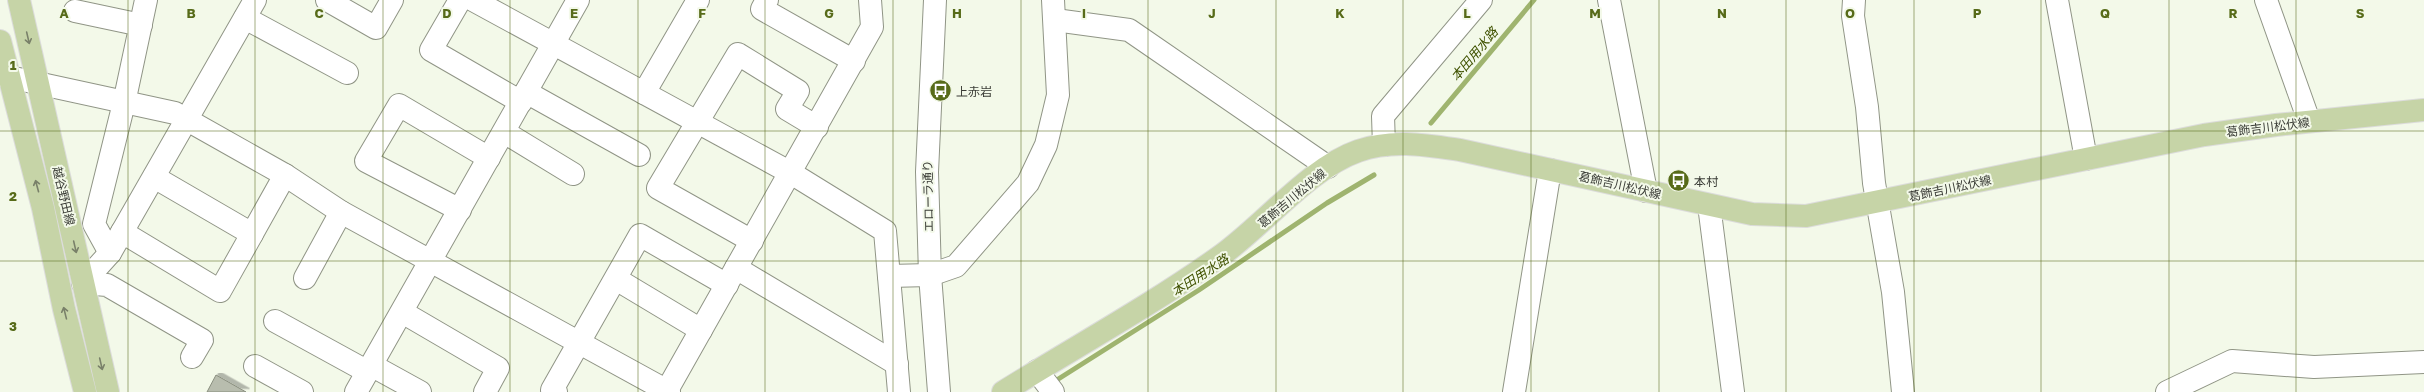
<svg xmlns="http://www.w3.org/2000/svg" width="2424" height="392" font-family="'Golos Text','Noto Sans JP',sans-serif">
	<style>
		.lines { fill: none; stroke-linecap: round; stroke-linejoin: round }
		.stream { stroke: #9fb46f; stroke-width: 5 }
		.building { fill: #b8bdae; stroke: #898e7f; filter: url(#shadow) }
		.minor-casing { stroke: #909586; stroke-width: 24 }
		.major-casing { stroke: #dcdcdb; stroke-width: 24 }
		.minor { stroke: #fff; stroke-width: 22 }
		.major { stroke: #c6d4a7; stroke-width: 22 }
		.oneway { stroke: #798069 }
		.grid { fill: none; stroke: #576b19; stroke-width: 1; stroke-opacity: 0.55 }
		.labels { text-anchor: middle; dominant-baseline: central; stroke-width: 4; stroke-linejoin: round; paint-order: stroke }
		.poi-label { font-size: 12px; fill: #3a3c36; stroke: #f3f9e9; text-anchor: start }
		.street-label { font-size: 12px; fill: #3a3c36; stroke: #f3f9e9 }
		.water-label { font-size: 13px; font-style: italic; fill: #405200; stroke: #f3f9e9 }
		.grid-label { font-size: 13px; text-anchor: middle; font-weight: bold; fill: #576b19; stroke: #f3f9e9; stroke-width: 4; stroke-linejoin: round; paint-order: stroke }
	</style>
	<defs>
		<filter id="shadow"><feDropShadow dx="3.5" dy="-3.5" stdDeviation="0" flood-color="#0004"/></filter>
	</defs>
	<rect width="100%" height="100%" fill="#f3f9e9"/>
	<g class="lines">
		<g class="stream">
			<polyline points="1431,123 1534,0"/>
			<polyline points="1052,383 1199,290 1327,203 1374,175"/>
		</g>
	</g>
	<polygon class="building" points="216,375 246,392 207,392"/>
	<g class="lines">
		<defs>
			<g id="minor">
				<polyline points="327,0 376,28 392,0"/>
				<polyline points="460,0 431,50 521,102"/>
				<polyline points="473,0 791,173 885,231 899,392"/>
				<polyline points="767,0 762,9 854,61"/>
				<polyline points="935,0 927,172 930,275 939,392"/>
				<polyline points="1609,0 1646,191"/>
				<polyline points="1854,0 1853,16 1867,107 1874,183 1893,292 1903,392"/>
				<polyline points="2057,0 2086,159"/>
				<polyline points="2266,0 2309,121"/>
				<polyline points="75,11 141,25"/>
				<polyline points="245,18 347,73"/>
				<polyline points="1055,20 1129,30 1328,167"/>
				<polyline points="0,75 175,113 285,175 341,212 669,392"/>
				<polyline points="526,92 639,155"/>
				<polyline points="644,93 698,0"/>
				<polyline points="504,132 573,174"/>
				<polyline points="1384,145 1383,116 1481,0"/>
				<polyline points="154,177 252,234 285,175"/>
				<polyline points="1709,205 1733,392"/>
				<polyline points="460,210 366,161 399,105 489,158"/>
				<polyline points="122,232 220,291 252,234"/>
				<polyline points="752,241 658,188 738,54 798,91 787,109 817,127"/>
				<polyline points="110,253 94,224 124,103 146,0"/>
				<polyline points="736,268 897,364"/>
				<polyline points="889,276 930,275 956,266 1028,183 1046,145 1058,95 1053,0"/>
				<polyline points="305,278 341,212"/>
				<polyline points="616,279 701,330"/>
				<polyline points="83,283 110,253 255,0"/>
				<polyline points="83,283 107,285 202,340 192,357"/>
				<polyline points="402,312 498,368 485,392"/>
				<polyline points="275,321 368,372"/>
				<polyline points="371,365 420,392"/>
				<polyline points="255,366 302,392"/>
				<polyline points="1037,371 1053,392"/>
				<polyline points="356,392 578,0"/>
				<polyline points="556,392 552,390 640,235 727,285"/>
				<polyline points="666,392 872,27 870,0"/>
				<polyline points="1514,392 1550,170"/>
				<polyline points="2167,392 2232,361 2314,367 2424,362"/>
			</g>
			<g id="major">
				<polyline points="19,0 108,392"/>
				<polyline points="0,41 43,208 64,309 85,392"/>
				<path d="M1003,392C1075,347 1150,306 1219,257C1262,227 1309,168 1358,151C1392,139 1426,145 1460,150L1752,214L1806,216L2204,135L2276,125L2424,110"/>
			</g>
		</defs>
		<use href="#minor" class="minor-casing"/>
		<use href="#major" class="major-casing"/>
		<use href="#minor" class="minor"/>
		<use href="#major" class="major"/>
	</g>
	<defs><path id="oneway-shaft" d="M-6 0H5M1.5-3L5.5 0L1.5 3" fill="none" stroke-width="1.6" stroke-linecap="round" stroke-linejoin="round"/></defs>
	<g class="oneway">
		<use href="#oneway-shaft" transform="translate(28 38) rotate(77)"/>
		<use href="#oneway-shaft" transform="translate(37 186) rotate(-105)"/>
		<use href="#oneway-shaft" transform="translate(75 247) rotate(77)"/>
		<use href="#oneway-shaft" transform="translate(65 313) rotate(-104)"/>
		<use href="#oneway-shaft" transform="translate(101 364) rotate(77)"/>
	</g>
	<path class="grid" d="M128,0V392M255,0V392M383,0V392M510,0V392M638,0V392M765,0V392M893,0V392M1021,0V392M1148,0V392M1276,0V392M1403,0V392M1531,0V392M1659,0V392M1786,0V392M1914,0V392M2041,0V392M2169,0V392M2296,0V392M0,131H2424M0,261H2424"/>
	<defs>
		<symbol id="bus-disc" viewBox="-11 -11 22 22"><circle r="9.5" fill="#576b19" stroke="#f3f9e9"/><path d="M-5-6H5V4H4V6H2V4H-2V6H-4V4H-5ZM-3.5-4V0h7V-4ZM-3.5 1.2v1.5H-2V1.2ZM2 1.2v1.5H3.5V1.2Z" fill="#fff"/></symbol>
	</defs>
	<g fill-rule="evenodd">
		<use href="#bus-disc" x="928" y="78" width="25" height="25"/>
		<use href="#bus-disc" x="1666" y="168" width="25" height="25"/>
	</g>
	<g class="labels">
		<g class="poi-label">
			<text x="956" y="91">上赤岩</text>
			<text x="1694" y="181">本村</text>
		</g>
		<g class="street-label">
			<text transform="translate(2268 127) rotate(-7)">葛飾吉川松伏線</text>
			<text transform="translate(1620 185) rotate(13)">葛飾吉川松伏線</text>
			<text transform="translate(1950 188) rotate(-12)">葛飾吉川松伏線</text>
			<text transform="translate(64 196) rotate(77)">越谷野田線</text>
			<text transform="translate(928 196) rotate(-91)">エローラ通り</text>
			<text transform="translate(1292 198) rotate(-40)">葛飾吉川松伏線</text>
		</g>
		<g class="water-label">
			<text transform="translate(1474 54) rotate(-50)">本田用水路</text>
			<text transform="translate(1200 275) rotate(-33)">本田用水路</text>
		</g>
	</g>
	<g class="grid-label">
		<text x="64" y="18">A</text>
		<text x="191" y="18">B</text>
		<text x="319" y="18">C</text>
		<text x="447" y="18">D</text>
		<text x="574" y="18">E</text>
		<text x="702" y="18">F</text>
		<text x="829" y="18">G</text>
		<text x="957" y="18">H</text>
		<text x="1084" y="18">I</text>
		<text x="1212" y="18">J</text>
		<text x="1340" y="18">K</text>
		<text x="1467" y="18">L</text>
		<text x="1595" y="18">M</text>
		<text x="1722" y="18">N</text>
		<text x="1850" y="18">O</text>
		<text x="1977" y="18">P</text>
		<text x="2105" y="18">Q</text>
		<text x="2233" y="18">R</text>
		<text x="2360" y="18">S</text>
		<text x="13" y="70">1</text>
		<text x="13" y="201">2</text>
		<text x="13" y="331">3</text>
	</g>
</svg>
